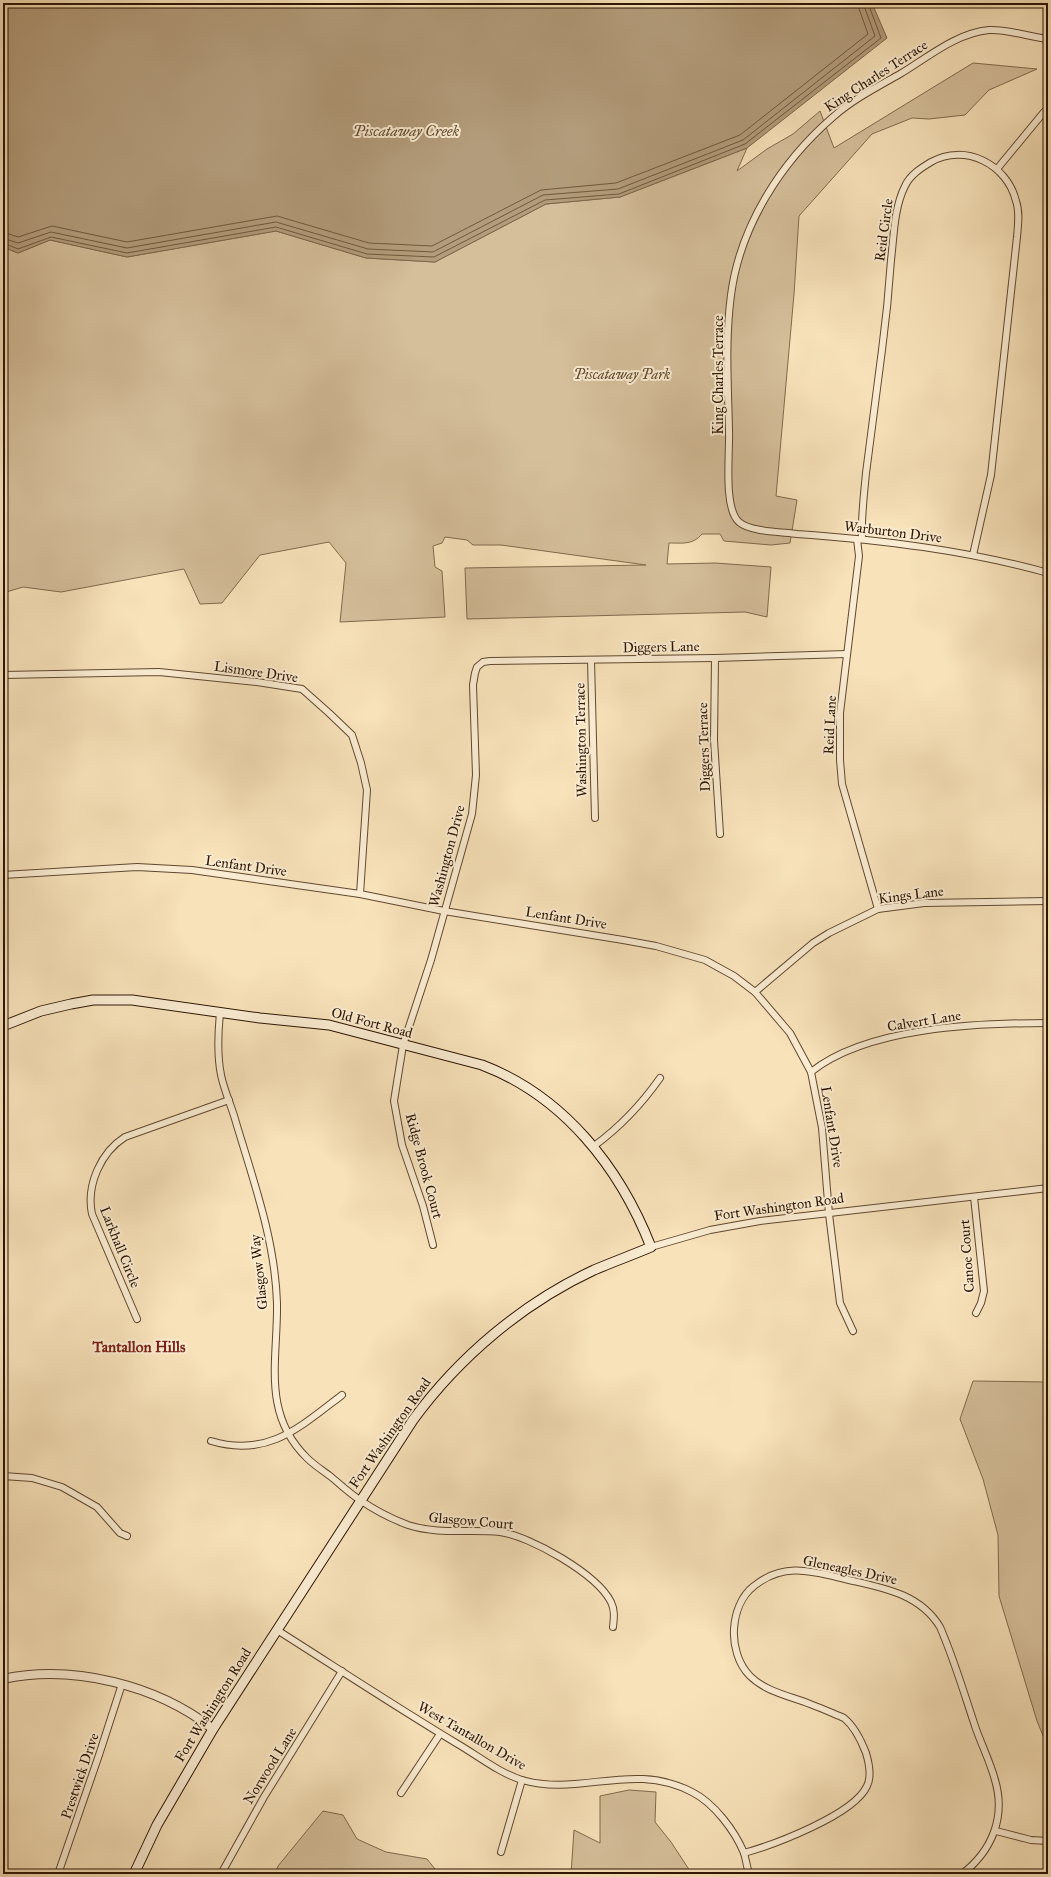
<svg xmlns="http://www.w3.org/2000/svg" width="1051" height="1877" font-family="'IM FELL Great Primer',serif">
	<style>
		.green { fill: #d5bf9b; stroke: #816a4e }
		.water { fill: #b39c7b; stroke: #7d664b }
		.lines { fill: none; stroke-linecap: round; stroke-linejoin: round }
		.shore { stroke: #70583e; stroke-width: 1 }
		.minor-casing { stroke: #604830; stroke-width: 8 }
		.tertiary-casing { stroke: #604830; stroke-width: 10 }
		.secondary-casing { stroke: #2d1502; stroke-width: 11 }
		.minor { stroke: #faecd2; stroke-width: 6 }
		.tertiary { stroke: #faecd2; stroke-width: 8 }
		.secondary { stroke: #faecd2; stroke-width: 9 }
		.labels { text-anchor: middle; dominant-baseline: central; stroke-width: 4; stroke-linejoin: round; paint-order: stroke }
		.street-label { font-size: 14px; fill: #2d1502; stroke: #faecd2 }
		.park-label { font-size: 14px; font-style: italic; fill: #5f4830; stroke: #faecd2 }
		.water-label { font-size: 15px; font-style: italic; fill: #634b32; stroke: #faecd2 }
		.neighbourhood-label { font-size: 15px; font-weight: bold; fill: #7a1f14; stroke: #faecd2 }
	</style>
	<rect width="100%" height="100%" fill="#f8e2ba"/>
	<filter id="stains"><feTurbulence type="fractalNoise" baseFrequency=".005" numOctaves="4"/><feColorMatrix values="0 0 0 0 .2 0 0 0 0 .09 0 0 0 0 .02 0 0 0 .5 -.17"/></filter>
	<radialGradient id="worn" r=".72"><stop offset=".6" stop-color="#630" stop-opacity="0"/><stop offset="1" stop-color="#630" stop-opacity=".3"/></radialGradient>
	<g class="green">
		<path d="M973,63L1037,69L989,90L965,115L929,119L912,118L872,134L799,216L794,294L776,496L797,500L790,543L771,545L724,541L720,534H702C693,545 682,543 669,543L667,564L715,563L771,567L767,617L745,612L467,619L465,568L646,565L501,545H473L467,540L445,537L442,543L433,546L435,567L442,571L445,617L340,622L346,563L329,542L260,555L222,603L200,604L184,569L61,592L23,587L3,593V247L18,253L50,240L127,257L276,231L366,258L435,262L546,204L620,197L747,148L737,171L767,149L793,134L820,111L834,148Z"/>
		<polygon points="973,1381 1048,1382 1048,1748 1037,1721 999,1596 998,1535 983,1479 960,1419"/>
		<polygon points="629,1790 656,1792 655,1822 671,1842 692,1874 571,1874 574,1830 600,1843 600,1796"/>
		<polygon points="323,1811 343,1815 357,1839 386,1852 427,1859 439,1874 275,1874 278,1866"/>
	</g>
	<polygon class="water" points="3,3 872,3 887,38 747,148 620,197 546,204 435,262 366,258 276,231 127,257 50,240 18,253 3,247"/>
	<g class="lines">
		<g class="shore">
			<polyline points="3,232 18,237 52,226 127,242 277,216 369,243 432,246 541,190 616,183 740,135 868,34 857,3"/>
			<polyline points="3,238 18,243 51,232 127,248 276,222 368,249 433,252 543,195 618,189 743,140 875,36 863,3"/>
			<polyline points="3,243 18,249 51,237 127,253 276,227 367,254 434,257 545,200 619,194 745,144 881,38 868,3"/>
		</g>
		<defs>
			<g id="minor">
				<path d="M1048,39C1029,37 1008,29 989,30C956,33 927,58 900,74C877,87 852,100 833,117C781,162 740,226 731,295C725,340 728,385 729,430C730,452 723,508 739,522C750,532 783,532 797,534C881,540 966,550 1048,573"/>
				<polyline points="997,169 1044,112"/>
				<polyline points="857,539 859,556 840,713 840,760 842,784 878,909"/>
				<path d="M862,539C861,517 864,495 866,473C871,432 877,391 882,350C886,320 889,290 891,260C894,235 894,208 905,186C910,175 921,168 931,162C965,143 1007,164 1016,201C1020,212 1018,225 1017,237L991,475L973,555"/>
				<polyline points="715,658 714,740 720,834"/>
				<polyline points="591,660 595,818"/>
				<polyline points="3,675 159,672 257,682 302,689 329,713 352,735 361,763 367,790 360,894"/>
				<polyline points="3,875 137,867 192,870 360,894 444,911 623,940 656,946 705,960 734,976 755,992 790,1033 811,1072 822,1128 829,1214 840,1303 853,1331"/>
				<polyline points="755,992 813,943 829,933 878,909 924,903 1048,901"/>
				<path d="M220,1013C218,1033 217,1055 221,1075C224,1090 231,1105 235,1119C253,1180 275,1239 277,1303C278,1359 261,1413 307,1458C314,1465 322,1470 330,1476C340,1484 349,1493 360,1500C373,1509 392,1519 408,1525C439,1535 468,1529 500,1532C530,1536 597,1574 611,1602C615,1610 614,1618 613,1627"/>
				<path d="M811,1072C867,1027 978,1023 1048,1023"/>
				<path d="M594,1146C620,1127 641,1105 660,1078"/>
				<polyline points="974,1197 984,1291 981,1303 976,1313"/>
				<polyline points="433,1245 423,1206 402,1145 394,1101 403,1045 431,960 472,814 476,775 473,685 475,673 477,667 483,662 490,661 715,658 847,654"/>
				<polyline points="651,1247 710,1230 760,1221 1048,1188"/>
				<path d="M137,1319L92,1214C86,1185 101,1152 125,1137L229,1100"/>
				<path d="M211,1441C268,1458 300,1427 342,1395"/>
				<polyline points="3,1476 32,1478 62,1487 97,1507 120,1533 127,1536"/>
				<path d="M277,1630C337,1668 396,1707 456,1743C477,1755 499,1773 522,1780C580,1797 632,1761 692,1792C714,1803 735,1831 744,1853C746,1860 747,1867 749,1874"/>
				<polyline points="401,1793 440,1734"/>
				<polyline points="996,1831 1031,1840 1048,1841"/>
				<polyline points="501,1852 522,1780"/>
				<path d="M744,1853C773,1845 854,1815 867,1786C872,1776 869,1763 866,1753C861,1740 855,1727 844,1718C832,1713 821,1708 810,1704C790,1696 766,1692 750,1676C738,1664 733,1645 734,1629C735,1613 741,1596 754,1586C785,1561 814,1572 849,1580C884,1588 920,1594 940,1627C954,1659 964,1693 975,1726C981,1744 990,1761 995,1780C1006,1817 992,1851 962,1874"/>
				<polyline points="3,1870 8,1874"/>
				<polyline points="58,1874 99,1755 122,1684"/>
				<polyline points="221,1874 264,1797 342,1671"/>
			</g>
			<path id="tertiary" d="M3,1679C73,1664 157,1685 213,1729"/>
			<path id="secondary" d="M3,1026L41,1011L71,1004L93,1000H132L260,1018L329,1025L482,1065C564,1096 620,1168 651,1247C632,1255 613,1262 594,1270C523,1303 459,1357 413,1420L213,1729L157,1825L134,1874"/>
		</defs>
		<use href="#minor" class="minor-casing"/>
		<use href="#tertiary" class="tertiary-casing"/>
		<use href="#secondary" class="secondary-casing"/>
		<use href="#minor" class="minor"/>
		<use href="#tertiary" class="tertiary"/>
		<use href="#secondary" class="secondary"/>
	</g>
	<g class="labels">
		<g class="street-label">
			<text transform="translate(876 76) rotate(-33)">King Charles Terrace</text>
			<text transform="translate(884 230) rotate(-82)">Reid Circle</text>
			<text transform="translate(718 375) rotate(-90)">King Charles Terrace</text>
			<text transform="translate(893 532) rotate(7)">Warburton Drive</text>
			<text transform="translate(661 647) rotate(-1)">Diggers Lane</text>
			<text transform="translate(256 672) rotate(8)">Lismore Drive</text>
			<text transform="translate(830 725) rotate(-87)">Reid Lane</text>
			<text transform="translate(581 740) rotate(-91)">Washington Terrace</text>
			<text transform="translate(704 747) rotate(-92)">Diggers Terrace</text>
			<text transform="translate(447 856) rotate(-75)">Washington Drive</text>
			<text transform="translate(246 866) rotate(8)">Lenfant Drive</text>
			<text transform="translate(911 895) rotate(-7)">Kings Lane</text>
			<text transform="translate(566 918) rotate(9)">Lenfant Drive</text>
			<text transform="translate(924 1021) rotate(-9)">Calvert Lane</text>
			<text transform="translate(372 1023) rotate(15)">Old Fort Road</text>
			<text transform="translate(832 1127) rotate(81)">Lenfant Drive</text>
			<text transform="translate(424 1166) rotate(75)">Ridge Brook Court</text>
			<text transform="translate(779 1207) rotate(-8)">Fort Washington Road</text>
			<text transform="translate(120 1247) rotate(68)">Larkhall Circle</text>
			<text transform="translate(967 1256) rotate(-94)">Canoe Court</text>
			<text transform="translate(259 1272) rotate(-96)">Glasgow Way</text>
			<text transform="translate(390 1433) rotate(-55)">Fort Washington Road</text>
			<text transform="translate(471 1521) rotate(5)">Glasgow Court</text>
			<text transform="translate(850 1570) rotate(12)">Gleneagles Drive</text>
			<text transform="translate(213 1705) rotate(-58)">Fort Washington Road</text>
			<text transform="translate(472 1736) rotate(30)">West Tantallon Drive</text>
			<text transform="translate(270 1766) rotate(-58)">Norwood Lane</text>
			<text transform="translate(80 1776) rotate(-71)">Prestwick Drive</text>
		</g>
		<g class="park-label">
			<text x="622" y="374">Piscataway Park</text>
		</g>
		<g class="water-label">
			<text x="406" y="131">Piscataway Creek</text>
		</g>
		<g class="neighbourhood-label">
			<text x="139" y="1347">Tantallon Hills</text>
		</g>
	</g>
	<rect width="1051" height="1877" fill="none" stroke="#f8e2ba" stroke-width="16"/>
	<rect x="4" y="4" width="1043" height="1869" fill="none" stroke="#2d1502" stroke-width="2"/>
	<rect x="8" y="8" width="1035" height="1861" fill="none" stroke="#2d1502"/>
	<rect width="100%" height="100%" filter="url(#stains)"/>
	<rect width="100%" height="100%" fill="url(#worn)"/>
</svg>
